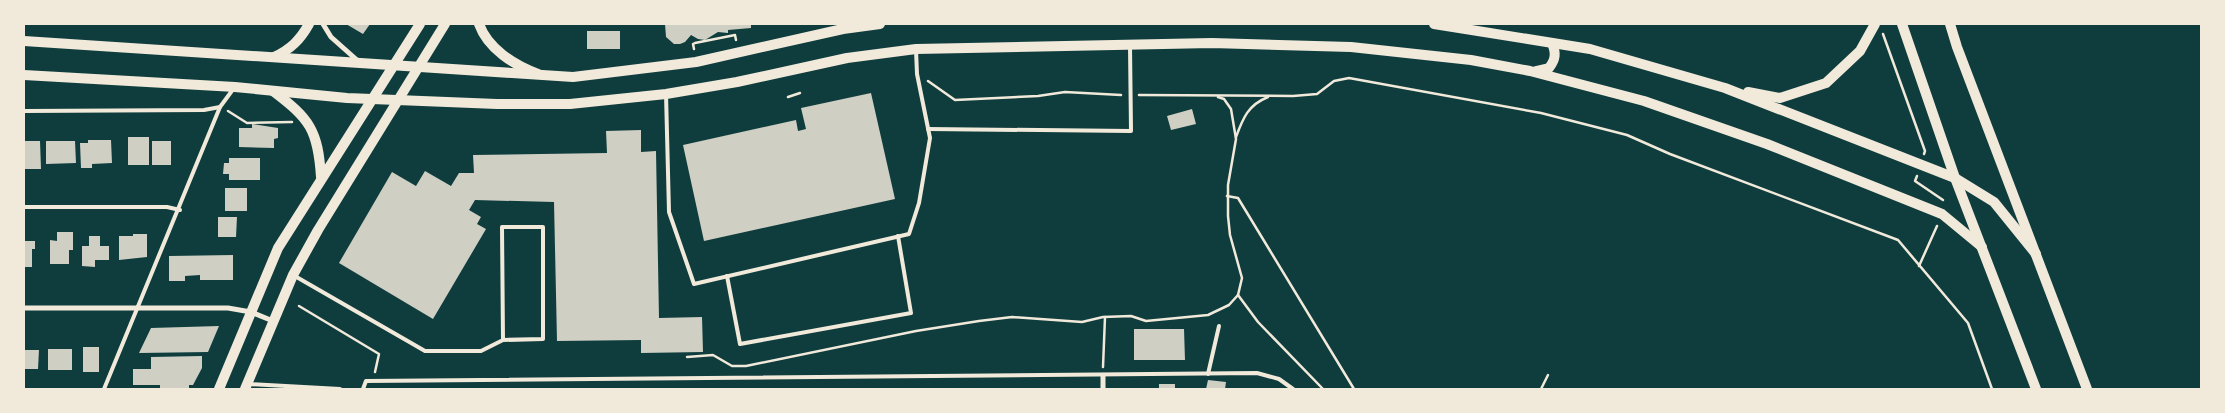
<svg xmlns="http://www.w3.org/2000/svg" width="2225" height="413" font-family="'Source Sans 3',sans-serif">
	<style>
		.building { fill: #cfcfc3 }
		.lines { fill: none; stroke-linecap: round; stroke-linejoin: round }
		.path { stroke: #f1e9da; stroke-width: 2.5 }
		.service { stroke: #f1e9da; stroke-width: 4 }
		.minor { stroke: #f1e9da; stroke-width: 5 }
		.secondary { stroke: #f1e9da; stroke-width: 10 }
	</style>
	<rect width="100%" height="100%" fill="#0f3d3e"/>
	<g class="building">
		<polygon points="346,24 370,24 363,34"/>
		<polygon points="665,24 751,24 751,28 728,30 728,33 718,32 705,40 698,39 691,35 685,42 680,44 674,44 666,37"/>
		<rect x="587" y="31" width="33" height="18"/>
		<polygon points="871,93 895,199 704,241 683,145 796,120 798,131 806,129 801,108"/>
		<polygon points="1192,109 1196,124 1171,130 1167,116"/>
		<polygon points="252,124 278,128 278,138 274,139 274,148 239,147 239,128 252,128"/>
		<polygon points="641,130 641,152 656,151 659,318 702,317 703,352 641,353 641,340 557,341 554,202 475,200 469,210 481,217 477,224 486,229 433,319 339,263 392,172 416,186 425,171 451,186 459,173 474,173 473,155 607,153 606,131"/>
		<rect x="128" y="137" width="21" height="28"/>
		<polygon points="88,140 111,140 112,163 92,164 92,168 81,168 80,143 88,143"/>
		<polygon points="24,141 40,141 41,169 24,169"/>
		<polygon points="46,141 75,141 76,163 46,164"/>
		<rect x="152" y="141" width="19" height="24"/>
		<polygon points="229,158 260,158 260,180 229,180 229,174 223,174 224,163 229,163"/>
		<rect x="225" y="188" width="22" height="23"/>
		<polygon points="218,217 237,217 236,237 218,237"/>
		<polygon points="57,232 73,232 73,250 69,250 69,264 50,264 50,240 57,241"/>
		<polygon points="133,234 147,234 147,257 119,260 119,236 133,236"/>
		<polygon points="89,236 100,236 100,246 109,246 109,260 95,260 95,267 82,266 82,246 89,246"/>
		<polygon points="24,241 35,241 35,249 32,249 32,267 24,267"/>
		<polygon points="233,255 233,280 200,280 200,275 185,276 185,281 169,281 169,256"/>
		<polygon points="219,326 208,352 139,353 151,328"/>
		<polygon points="1134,329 1184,329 1185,360 1134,360"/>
		<rect x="83" y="347" width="16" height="25"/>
		<rect x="48" y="349" width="24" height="21"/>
		<polygon points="24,350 39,350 38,369 24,369"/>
		<polygon points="202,356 202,368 193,385 189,385 189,389 160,389 160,385 133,385 133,369 151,369 151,357"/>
		<polygon points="1208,380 1226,382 1225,389 1206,389"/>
		<rect x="1159" y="384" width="16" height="5"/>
	</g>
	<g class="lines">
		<g class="path">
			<polyline points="1883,34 1925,151 1924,154"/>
			<polyline points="694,49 693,44 695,43 735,35 736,40"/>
			<polyline points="928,81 955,100 1038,96 1065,92 1121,95"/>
			<polyline points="1139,95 1293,96 1317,94 1334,81 1349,78 1541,113 1627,135 1670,154 1898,240 1968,323 1992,389"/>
			<polyline points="788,97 800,93"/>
			<polyline points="228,111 247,123 292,122"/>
			<path d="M1236,137C1243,118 1248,105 1268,97"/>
			<polyline points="1917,176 1915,181 1943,200"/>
			<polyline points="1227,196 1238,198 1354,389"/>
			<polyline points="1919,266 1937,226"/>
			<polyline points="1238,295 1258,322 1323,389"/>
			<polyline points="299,306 379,354 375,372"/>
			<polyline points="687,357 713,355 732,366 746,366 916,331 979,321 1012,317 1082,322 1103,317 1131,316 1146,321 1208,315 1229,305 1238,295 1242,278 1230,235 1228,216 1228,185 1236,139 1231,109 1224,99 1218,97"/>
			<polyline points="1103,367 1105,317"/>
			<polyline points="1541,389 1548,375"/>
		</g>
		<g class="service">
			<polyline points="666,94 669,212 694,284 909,234 919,203 930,138 917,74 916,50"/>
			<polyline points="24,111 204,110 220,107"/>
			<polyline points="928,129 1131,131 1130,46"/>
			<polyline points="24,207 167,207 180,210"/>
			<polyline points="293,275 425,351 481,351 503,340 502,227 543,227 543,339 503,340"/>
			<polyline points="727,276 740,344 911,313 898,236"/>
			<polyline points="1208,374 1219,326"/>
			<polyline points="249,384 340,389"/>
			<polyline points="104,389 220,107 234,88"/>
			<polyline points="363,389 366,381 1257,373 1279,379 1293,389"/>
		</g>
		<g class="minor">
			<polyline points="323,24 331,37 358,61"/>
			<polyline points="24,308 228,308 251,312 273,321"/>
			<polyline points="1103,376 1103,389"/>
		</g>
		<g class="secondary">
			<path d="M479,24C488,49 514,65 538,74"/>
			<polyline points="1434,24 1590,49 1725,88 1955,178 1994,202 2036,254"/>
			<polyline points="1902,24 1955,178 2036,389"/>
			<polyline points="1950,24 1957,47 2087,389"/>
			<polyline points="24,41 573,77 696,62 843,29 880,24"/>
			<path d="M274,57C291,49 300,40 309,24"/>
			<path d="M1536,71L1549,68C1556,59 1556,53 1552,43"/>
			<polyline points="24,75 235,87 347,98 497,104 570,104 666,94 737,82 847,58 916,49 1212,43 1351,47 1471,60 1530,71 1644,101 1767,144 1942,214 1982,247"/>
			<path d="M273,91C310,119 318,130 321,177"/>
			<polyline points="1748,92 1780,98 1826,83 1860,51 1875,24"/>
			<polyline points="219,389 278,248 420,24"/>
			<polyline points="245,389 293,275 318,230 445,24"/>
		</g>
	</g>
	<rect width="2225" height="413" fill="none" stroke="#f1e9da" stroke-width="50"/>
</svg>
